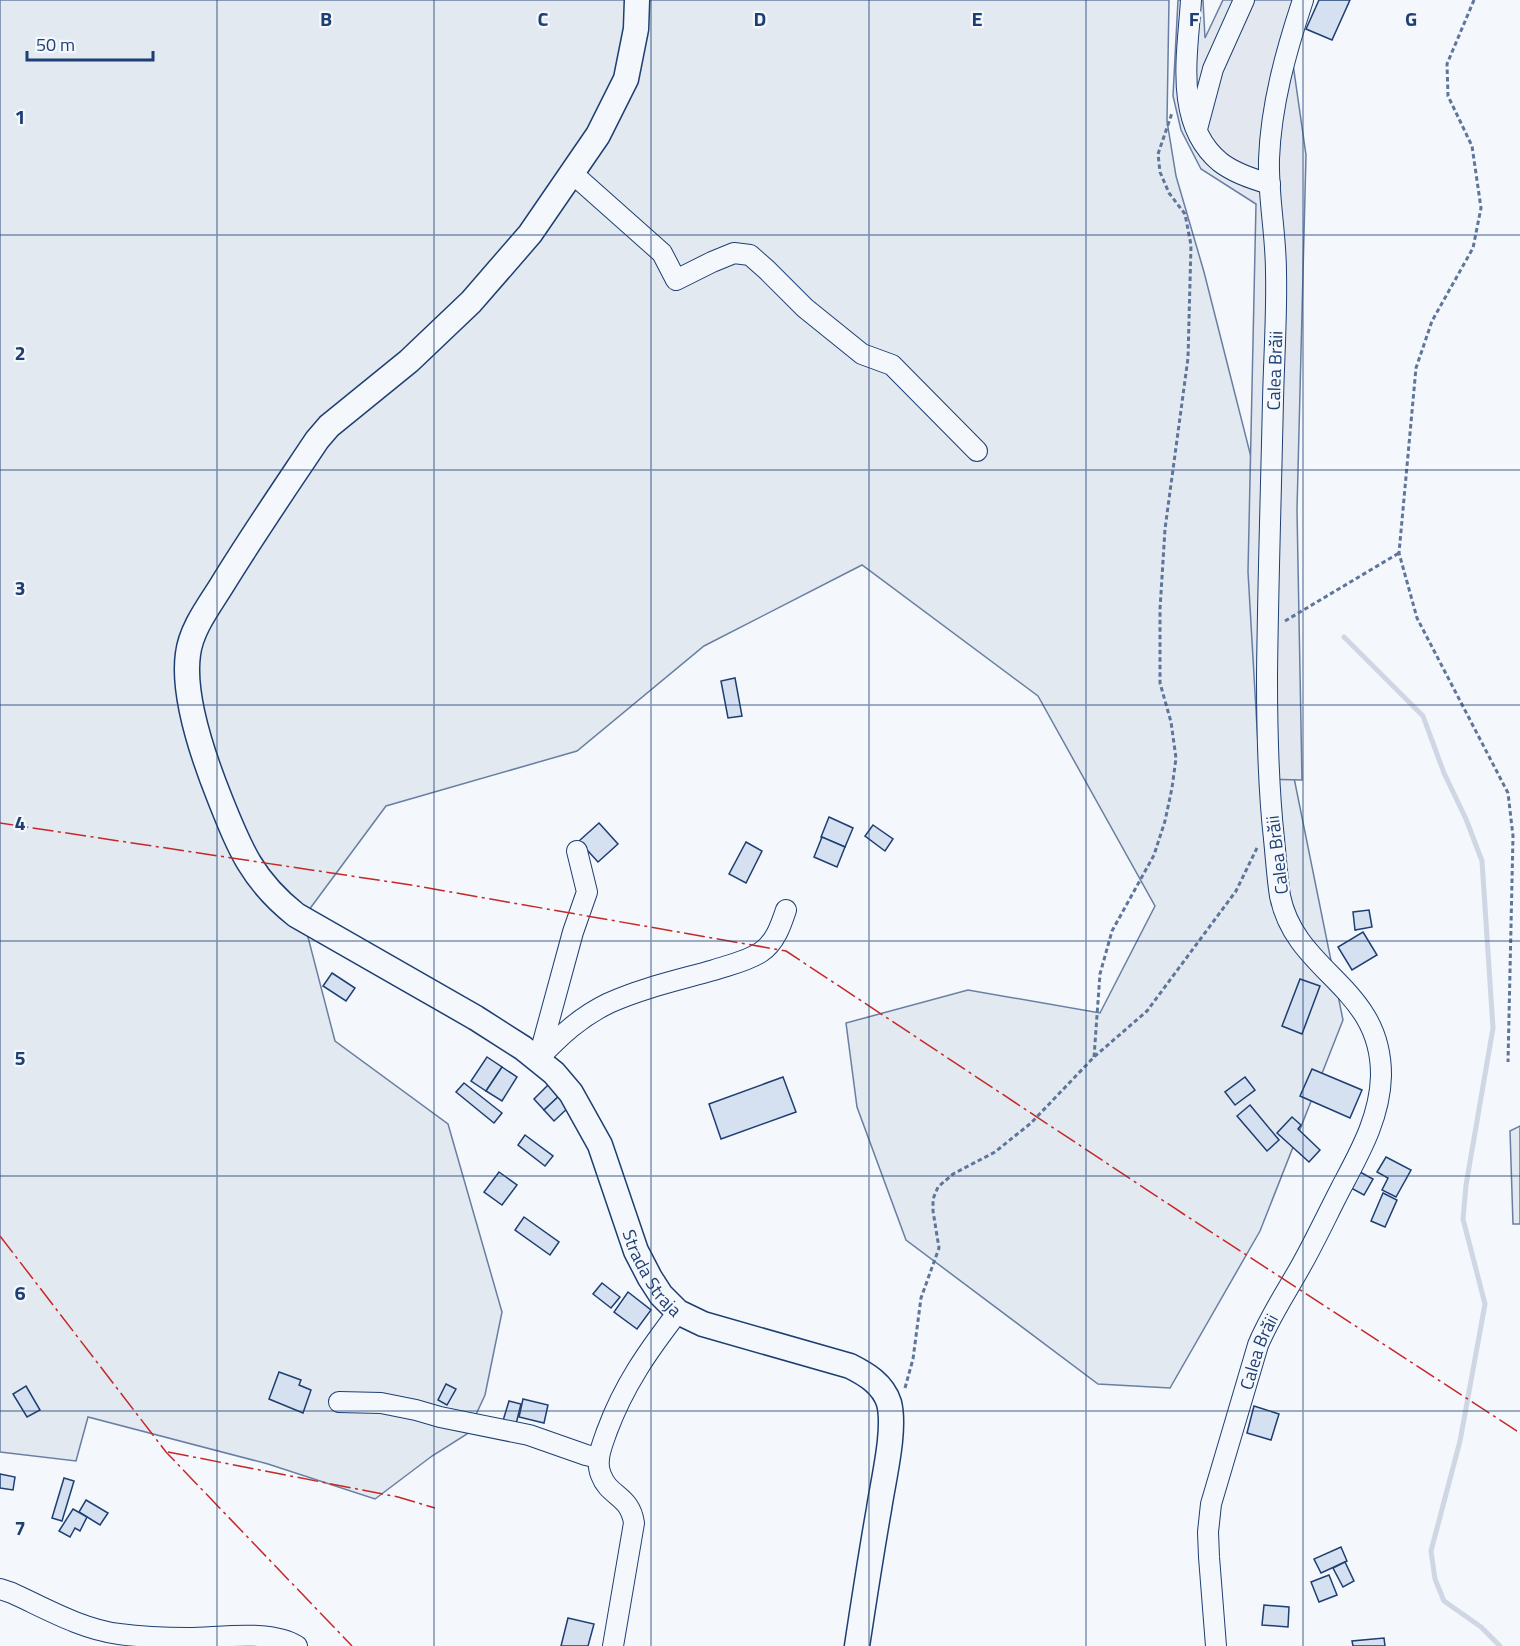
<svg xmlns="http://www.w3.org/2000/svg" width="1520" height="1646" font-family="'Titillium Web',sans-serif">
	<style>
		.green { fill: #e3e9f0; stroke: #687fa3; stroke-width: 1.5 }
		.parking { fill: #e3e8f0; stroke: #687fa3; stroke-width: 1.5 }
		.lines { fill: none; stroke-linecap: round; stroke-linejoin: round }
		.stream { stroke: #cfd7e4; stroke-width: 5 }
		.building { fill: #d5e0f0; stroke: #1d3f73; stroke-width: 1.5 }
		.minor-casing { stroke: #1d3f73; stroke-width: 22 }
		.major-casing { stroke: #1d3f73; stroke-width: 27 }
		.path { stroke: #5e769c; stroke-width: 3; stroke-dasharray: 4.5 3; stroke-linecap: butt }
		.minor { stroke: #f4f7fb; stroke-width: 20 }
		.major { stroke: #f4f7fb; stroke-width: 24 }
		.power { stroke: #c62828; stroke-width: 1.5; stroke-dasharray: 21 4.5 3 4.5; stroke-linecap: butt }
		.grid { fill: none; stroke: #1d3f73; stroke-width: 1.5; stroke-opacity: 0.55 }
		.labels { text-anchor: middle; dominant-baseline: central; stroke-width: 4.5; stroke-linejoin: round; paint-order: stroke }
		.street-label { font-size: 18px; fill: #1d3f73; stroke: #f4f7fb }
		.grid-label { font-size: 20px; text-anchor: middle; font-weight: bold; fill: #1d3f73; stroke: #f4f7fb; stroke-width: 4.5; stroke-linejoin: round; paint-order: stroke }
	</style>
	<rect width="100%" height="100%" fill="#f4f7fb"/>
	<g class="green">
		<polygon points="0,0 1169,0 1167,121 1176,176 1204,272 1267,520 1290,758 1343,1020 1260,1231 1170,1388 1098,1384 906,1240 857,1107 846,1023 968,990 1100,1013 1155,906 1038,696 862,565 704,646 577,751 386,806 303,918 335,1041 448,1124 502,1312 485,1395 467,1434 432,1456 375,1499 268,1464 88,1417 76,1461 0,1452"/>
		<polygon points="1520,1126 1520,1224 1513,1224 1510,1131"/>
	</g>
	<polygon class="parking" points="1178,0 1203,0 1205,38 1223,0 1311,0 1293,64 1306,155 1297,510 1302,780 1260,779 1248,572 1256,204 1201,169 1181,130 1173,96"/>
	<g class="lines">
		<polyline class="stream" points="1344,637 1423,716 1444,773 1466,819 1482,861 1493,1028 1466,1185 1463,1219 1485,1304 1460,1441 1431,1551 1435,1579 1444,1601 1481,1627 1500,1646"/>
	</g>
	<g class="building">
		<polygon points="1319,0 1350,0 1332,40 1306,29"/>
		<polygon points="735,678 742,716 728,718 721,681"/>
		<polygon points="829,817 853,828 845,847 821,837"/>
		<polygon points="599,823 618,844 598,862 579,841"/>
		<polygon points="873,825 893,839 885,851 865,836"/>
		<polygon points="822,837 845,847 837,867 814,857"/>
		<polygon points="746,842 762,851 746,883 729,874"/>
		<polygon points="1369,910 1372,927 1355,930 1353,912"/>
		<polygon points="1363,932 1377,955 1352,970 1338,947"/>
		<polygon points="332,973 355,988 346,1001 323,986"/>
		<polygon points="1300,979 1320,986 1302,1034 1282,1026"/>
		<polygon points="487,1057 502,1067 486,1091 471,1081"/>
		<polygon points="502,1067 517,1077 502,1101 486,1091"/>
		<polygon points="1312,1069 1362,1090 1350,1118 1300,1096"/>
		<polygon points="783,1077 796,1112 721,1139 709,1104"/>
		<polygon points="1245,1077 1255,1090 1235,1105 1225,1092"/>
		<polygon points="464,1083 502,1113 494,1123 456,1092"/>
		<polygon points="549,1084 560,1095 544,1110 534,1099"/>
		<polygon points="560,1095 570,1106 554,1121 544,1110"/>
		<polygon points="1250,1105 1279,1140 1267,1151 1237,1116"/>
		<polygon points="1292,1117 1301,1125 1298,1129 1320,1150 1309,1162 1277,1133"/>
		<polygon points="525,1135 553,1156 545,1166 518,1145"/>
		<polygon points="1386,1157 1411,1170 1396,1197 1382,1190 1388,1178 1377,1172"/>
		<polygon points="499,1172 517,1185 502,1205 484,1192"/>
		<polygon points="1360,1172 1373,1179 1364,1195 1351,1188"/>
		<polygon points="1383,1193 1397,1200 1385,1227 1371,1221"/>
		<polygon points="524,1217 559,1242 550,1255 515,1230"/>
		<polygon points="602,1283 620,1297 611,1308 593,1294"/>
		<polygon points="628,1292 651,1310 637,1329 614,1312"/>
		<polygon points="279,1372 301,1380 299,1385 311,1390 303,1413 269,1399"/>
		<polygon points="446,1384 456,1389 447,1405 438,1400"/>
		<polygon points="26,1386 40,1410 27,1417 13,1394"/>
		<polygon points="523,1399 548,1405 544,1423 519,1417"/>
		<polygon points="509,1401 521,1404 515,1428 502,1424"/>
		<polygon points="1254,1406 1279,1414 1271,1440 1247,1433"/>
		<polygon points="0,1474 15,1477 13,1490 0,1488"/>
		<polygon points="64,1478 74,1481 62,1521 52,1518"/>
		<polygon points="86,1500 108,1513 100,1525 79,1512"/>
		<polygon points="73,1509 87,1517 80,1531 75,1528 70,1537 59,1531"/>
		<polygon points="1341,1547 1347,1561 1321,1573 1314,1559"/>
		<polygon points="1345,1562 1354,1581 1343,1587 1333,1568"/>
		<polygon points="1329,1575 1337,1595 1319,1602 1311,1582"/>
		<polygon points="1264,1605 1289,1607 1288,1627 1262,1625"/>
		<polygon points="568,1618 594,1624 588,1646 561,1646"/>
		<polygon points="1384,1638 1385,1646 1353,1646 1352,1641"/>
	</g>
	<g class="lines">
		<defs>
			<g id="minor">
				<path d="M1191,0C1188,52 1173,123 1220,162C1234,173 1252,179 1270,184"/>
				<polyline points="1197,129 1213,69 1244,0"/>
				<polyline points="572,173 662,253 676,280 712,262 734,253 750,255 767,270 805,308 862,354 892,365 977,451"/>
				<polyline points="539,1057 573,932 587,892 577,851"/>
				<path d="M538,1059C560,1036 580,1017 609,1003C642,988 679,980 714,970C729,965 748,961 761,952C775,943 781,925 786,910"/>
				<polyline points="339,1402 381,1403 416,1410 440,1417 529,1435 586,1455 599,1458"/>
				<path d="M0,1589L12,1593C47,1609 81,1629 119,1634C142,1637 165,1638 188,1638C219,1638 270,1629 297,1646"/>
				<path d="M613,1646L634,1523C630,1495 609,1497 601,1475C595,1461 602,1445 607,1431C624,1385 648,1351 678,1312"/>
				<path id="s1" d="M1216,1646L1209,1557L1208,1532L1211,1504L1258,1345C1270,1316 1287,1291 1302,1264C1316,1239 1328,1213 1341,1188C1360,1152 1380,1117 1381,1076C1382,986 1296,974 1280,896C1277,877 1276,858 1274,839C1268,785 1267,731 1267,676C1268,584 1271,492 1273,400C1274,357 1277,315 1276,272C1276,234 1268,197 1269,159C1271,105 1286,51 1303,0"/>
			</g>
			<g id="major">
				<path id="s2" d="M637,0L636,29L626,79L598,135L530,234L471,302L409,361L329,426L317,440C285,488 252,536 222,585C209,606 191,629 188,654C182,696 204,759 220,799C240,849 252,880 296,915L476,1018L523,1048L554,1073L571,1093L600,1145L636,1251L650,1278L661,1295L678,1312L703,1324L850,1366C866,1374 883,1384 889,1403C896,1430 883,1481 879,1509C871,1554 864,1600 857,1646"/>
			</g>
		</defs>
		<use href="#minor" class="minor-casing"/>
		<use href="#major" class="major-casing"/>
		<g class="path">
			<polyline points="1474,0 1447,64 1448,96 1472,146 1481,208 1473,248 1432,321 1416,368 1399,553 1417,618 1508,793 1513,836 1508,1062"/>
			<polyline points="1285,621 1399,553"/>
			<polyline points="1094,1057 1100,974 1112,931 1154,855 1165,821 1172,788 1176,758 1171,722 1160,683 1160,609 1165,529 1188,358 1191,245 1185,214 1169,193 1160,172 1158,154 1172,113"/>
			<polyline points="905,1388 913,1359 921,1298 939,1248 933,1211 933,1199 938,1187 953,1174 995,1152 1031,1123 1094,1057 1147,1011 1236,891 1257,848"/>
		</g>
		<use href="#minor" class="minor"/>
		<use href="#major" class="major"/>
		<g class="power">
			<polyline points="0,823 411,885 786,951 1185,1215 1520,1433"/>
			<polyline points="0,1236 166,1452 352,1646"/>
			<polyline points="168,1452 398,1497 435,1508"/>
		</g>
	</g>
	<path class="grid" d="M217,0V1646M434,0V1646M651,0V1646M869,0V1646M1086,0V1646M1303,0V1646M0,235H1520M0,470H1520M0,705H1520M0,941H1520M0,1176H1520M0,1411H1520"/>
	<g class="labels">
		<g class="street-label">
			<text stroke="none"><textPath href="#s1" startOffset="1344">Calea Brăii</textPath></text>
			<text transform="translate(1277 855) rotate(-97)">Calea Brăii</text>
			<text stroke="none"><textPath href="#s2" startOffset="1629">Strada Straja</textPath></text>
			<text stroke="none"><textPath href="#s1" startOffset="302">Calea Brăii</textPath></text>
		</g>
	</g>
	<g class="grid-label">
		<text x="326" y="26">B</text>
		<text x="543" y="26">C</text>
		<text x="760" y="26">D</text>
		<text x="977" y="26">E</text>
		<text x="1194" y="26">F</text>
		<text x="1411" y="26">G</text>
		<text x="20" y="124">1</text>
		<text x="20" y="360">2</text>
		<text x="20" y="595">3</text>
		<text x="20" y="830">4</text>
		<text x="20" y="1065">5</text>
		<text x="20" y="1300">6</text>
		<text x="20" y="1535">7</text>
	</g>
	<path d="M27 51v9h126v-9" fill="none" stroke="#1d3f73" stroke-width="3"/>
	<text x="36" y="51" font-size="18" fill="#1d3f73" stroke="#f4f7fb" stroke-width="4.5" paint-order="stroke">50 m</text>
</svg>
